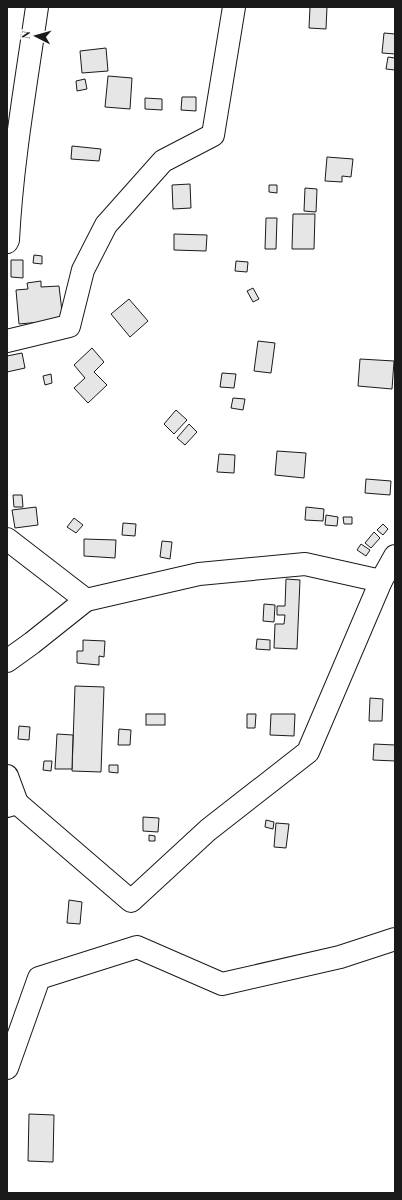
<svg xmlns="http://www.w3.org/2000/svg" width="402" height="1200" font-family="'Playfair Display',serif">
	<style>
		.building { fill: #e6e6e6; stroke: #1a1a1a }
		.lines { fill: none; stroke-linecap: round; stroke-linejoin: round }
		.minor-casing { stroke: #1a1a1a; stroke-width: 24 }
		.minor { stroke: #fff; stroke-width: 22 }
	</style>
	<rect width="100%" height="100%" fill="#fff"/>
	<g class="building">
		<polygon points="310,7 327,7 326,29 309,28"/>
		<polygon points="384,33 395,34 395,54 382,53"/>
		<polygon points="106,48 108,71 82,73 80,51"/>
		<polygon points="388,57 395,58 395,70 386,69"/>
		<polygon points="108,76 132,78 130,109 105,107"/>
		<polygon points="85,79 87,89 77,91 76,81"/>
		<polygon points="182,97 196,97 196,111 181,110"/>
		<polygon points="145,98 162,99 162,110 145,109"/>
		<polygon points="72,146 101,149 99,161 71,159"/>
		<polygon points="327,157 353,159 351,177 342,176 342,182 325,181"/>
		<polygon points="190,184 191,208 173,209 172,185"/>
		<polygon points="269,185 277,185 277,193 269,192"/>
		<polygon points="305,188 317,189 316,212 304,211"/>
		<polygon points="293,214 315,214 314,249 292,249"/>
		<polygon points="266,218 277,218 276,249 265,249"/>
		<polygon points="174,234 207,235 206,251 174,250"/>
		<polygon points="34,255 42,256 42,264 33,263"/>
		<polygon points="11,260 23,260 23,278 11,277"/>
		<polygon points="236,261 248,262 247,272 235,271"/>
		<polygon points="41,281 41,287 59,286 63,320 19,324 16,290 28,289 27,283"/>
		<polygon points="253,288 259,299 253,302 247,291"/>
		<polygon points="129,299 148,321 130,337 111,314"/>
		<polygon points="258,341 275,343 271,373 254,371"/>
		<polygon points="92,348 104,362 94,372 107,385 88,403 74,388 85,378 74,365"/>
		<polygon points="22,353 25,368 7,372 7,356"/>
		<polygon points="360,359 394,361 392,389 358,386"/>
		<polygon points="222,373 236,374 234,388 220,387"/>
		<polygon points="51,374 52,383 45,385 43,376"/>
		<polygon points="233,398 245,399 243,410 231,408"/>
		<polygon points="176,410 187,420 174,434 164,424"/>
		<polygon points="189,424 197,432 185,445 177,438"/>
		<polygon points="277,451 306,453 304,478 275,475"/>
		<polygon points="219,454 235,455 234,473 217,472"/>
		<polygon points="366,479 391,481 390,495 365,493"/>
		<polygon points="13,495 22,495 23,507 14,507"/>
		<polygon points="36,507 38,525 15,528 12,510"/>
		<polygon points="306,507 324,509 323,521 305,520"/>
		<polygon points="326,515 338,517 337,526 325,525"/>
		<polygon points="343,517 352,517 352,524 344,524"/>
		<polygon points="74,518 83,525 76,533 67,527"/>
		<polygon points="123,523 136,524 135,536 122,535"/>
		<polygon points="383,524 388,529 383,535 377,530"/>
		<polygon points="374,532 380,538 371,548 365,543"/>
		<polygon points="84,539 116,540 115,558 84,556"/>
		<polygon points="162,541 172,542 170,559 160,557"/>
		<polygon points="361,544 370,550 366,556 357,550"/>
		<polygon points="286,579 300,580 297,649 274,648 275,624 284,624 285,615 277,615 277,606 285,606"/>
		<polygon points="264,604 275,605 274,622 263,621"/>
		<polygon points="257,639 270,640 270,650 256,649"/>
		<polygon points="83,640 105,641 104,657 99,656 99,665 77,663 77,651 83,651"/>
		<polygon points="75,686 104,687 101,772 72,771"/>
		<polygon points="370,698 383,699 382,721 369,721"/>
		<rect x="146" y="714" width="19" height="11"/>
		<polygon points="247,714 256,714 255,728 247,728"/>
		<polygon points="271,714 295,714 294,736 270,735"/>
		<polygon points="19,726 30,727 29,740 18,739"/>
		<polygon points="119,729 131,730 130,745 118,745"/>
		<polygon points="57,734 73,735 72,769 55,769"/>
		<polygon points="374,744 395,745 395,761 373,760"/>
		<polygon points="44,761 52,761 51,771 43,770"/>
		<polygon points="109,765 118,765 118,773 109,772"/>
		<polygon points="143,817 159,818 158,832 143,831"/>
		<polygon points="266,820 274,822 273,829 265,827"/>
		<polygon points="276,823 289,824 286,848 274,847"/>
		<polygon points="149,835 155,836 155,841 149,841"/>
		<polygon points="69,900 82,902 80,924 67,923"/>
		<polygon points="29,1114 54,1115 53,1162 28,1161"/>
	</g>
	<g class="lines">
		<defs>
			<g id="minor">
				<path d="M7,242L8,240C12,162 26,84 37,7"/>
				<polyline points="7,341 69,326 83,270 106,225 163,161 213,135 234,7"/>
				<polyline points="7,539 86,600 32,643 7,661"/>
				<polyline points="86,600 199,574 305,564 381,581"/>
				<polyline points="7,776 17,803 7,806"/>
				<polyline points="17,803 131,901 208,830 308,752 381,581 395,556"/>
				<polyline points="7,1068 39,978 137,947 222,984 340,957 395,939"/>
			</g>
		</defs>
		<use href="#minor" class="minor-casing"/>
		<use href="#minor" class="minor"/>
	</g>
	<rect width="402" height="1200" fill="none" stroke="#1a1a1a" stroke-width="16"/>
	<g transform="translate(36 36) rotate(276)" stroke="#ffffff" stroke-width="3" paint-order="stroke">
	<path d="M0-3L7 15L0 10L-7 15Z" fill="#1a1a1a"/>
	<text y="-6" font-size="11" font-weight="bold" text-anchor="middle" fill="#1a1a1a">N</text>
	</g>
</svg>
